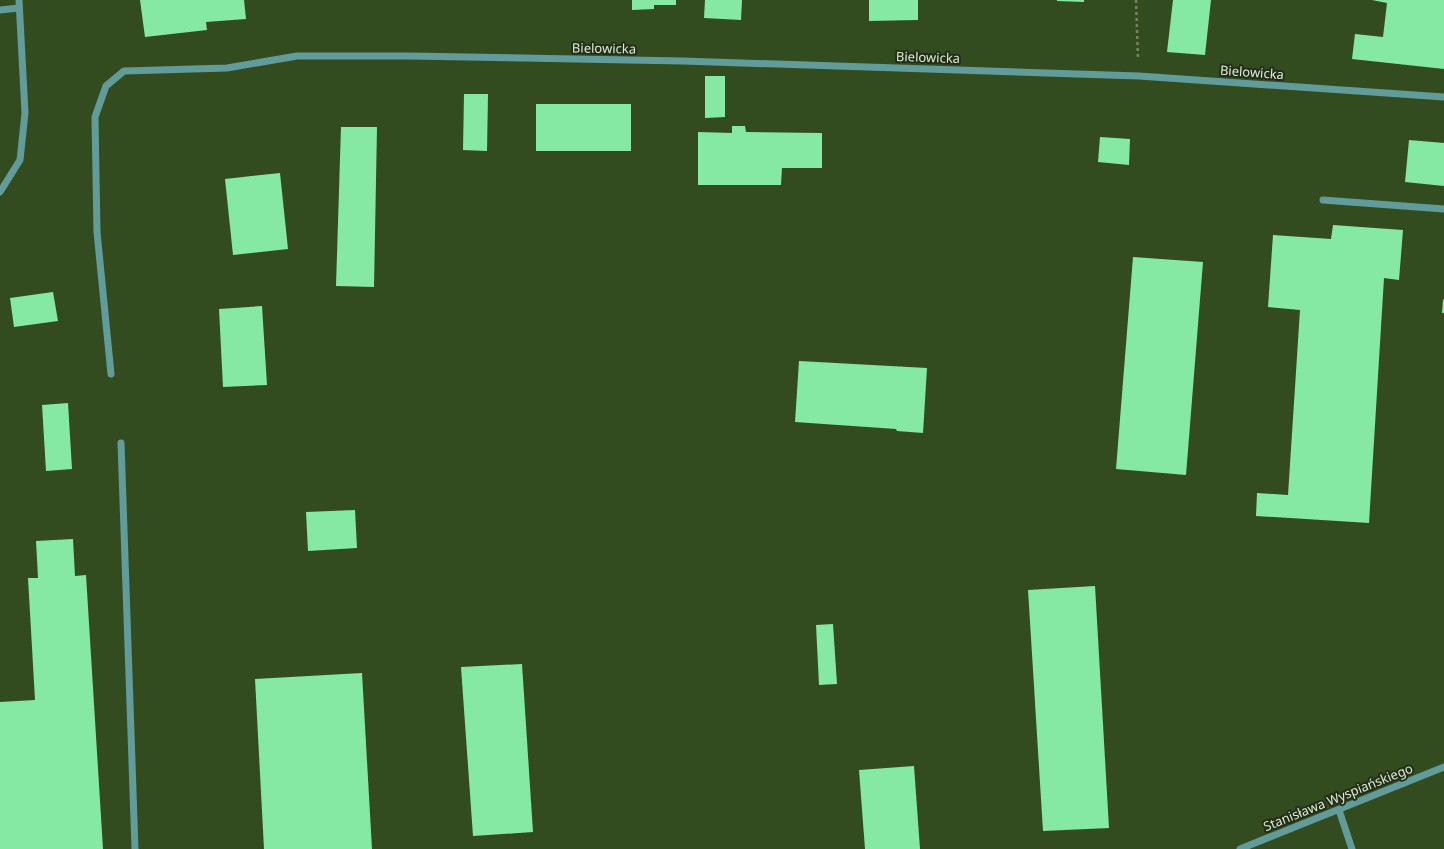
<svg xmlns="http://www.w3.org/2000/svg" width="1444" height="849" font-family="'Noto Sans',sans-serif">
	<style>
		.building { fill: #85e9a4 }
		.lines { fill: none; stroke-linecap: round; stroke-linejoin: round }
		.path { stroke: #718660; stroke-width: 2.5; stroke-dasharray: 3 3; stroke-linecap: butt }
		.minor { stroke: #629c9a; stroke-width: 7 }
		.labels { text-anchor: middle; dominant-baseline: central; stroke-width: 4; stroke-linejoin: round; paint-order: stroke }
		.street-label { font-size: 13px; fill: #dbead0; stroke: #232e1a }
	</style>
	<rect width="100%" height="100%" fill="#334c1f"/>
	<g class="building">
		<polygon points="140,0 244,0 246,19 206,22 207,30 145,37"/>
		<polygon points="632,0 676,0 676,5 654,5 654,9 632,10"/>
		<polygon points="705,0 742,0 741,20 704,18"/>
		<polygon points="869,0 918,0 918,20 869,21"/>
		<polygon points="1057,0 1084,0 1084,2 1057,1"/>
		<polygon points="1173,0 1211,0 1205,55 1167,52"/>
		<polygon points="1372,0 1444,0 1444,69 1352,59 1355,34 1383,37 1387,3"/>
		<polygon points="705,76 725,76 725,117 705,118"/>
		<polygon points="464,94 488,94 487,151 463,150"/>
		<rect x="536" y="104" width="95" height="47"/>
		<polygon points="732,126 745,126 746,132 822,133 822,168 782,168 781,185 698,185 698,132 732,133"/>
		<polygon points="341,127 377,127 374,287 336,286"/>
		<polygon points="1100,137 1130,139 1129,165 1098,162"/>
		<polygon points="1409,140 1444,143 1444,186 1405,182"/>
		<polygon points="280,173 288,249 233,255 225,179"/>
		<polygon points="1333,225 1403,230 1399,280 1384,278 1369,523 1256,516 1257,493 1288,495 1300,310 1268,307 1273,235 1331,239"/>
		<polygon points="1133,257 1203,262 1186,475 1116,469"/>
		<polygon points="53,292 58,321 14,327 10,298"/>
		<polygon points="1443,299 1444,300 1444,313 1442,313"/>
		<polygon points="262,306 267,385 223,387 219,309"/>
		<polygon points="799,361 927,368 923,433 897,431 896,429 795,422"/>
		<polygon points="68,403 72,469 46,471 42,405"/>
		<polygon points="355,510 357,548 308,551 306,512"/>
		<polygon points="73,539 75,576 86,575 103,849 0,849 0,702 35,700 28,578 38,578 36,541"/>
		<polygon points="1095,586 1109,828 1043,831 1028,590"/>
		<polygon points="833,624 837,684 819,685 816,625"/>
		<polygon points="522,664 533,832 473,836 461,667"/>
		<polygon points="362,673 372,849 264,849 255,679"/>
		<polygon points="914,766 920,849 865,849 859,770"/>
	</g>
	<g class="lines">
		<polyline class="path" points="1136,0 1138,59"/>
		<g class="minor">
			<polyline points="0,10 19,8"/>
			<polyline points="0,192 20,160 25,113 19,0"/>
			<polyline points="1323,200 1444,209"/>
			<polyline points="111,374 97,232 95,117 106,86 124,71 227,68 297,56 410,56 683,61 1139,76 1444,97"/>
			<polyline points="121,443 135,849"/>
			<polyline points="1339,810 1352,849"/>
			<polyline points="1240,849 1444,767"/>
		</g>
	</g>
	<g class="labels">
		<g class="street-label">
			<text transform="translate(604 48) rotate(1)">Bielowicka</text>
			<text transform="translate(928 57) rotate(2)">Bielowicka</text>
			<text transform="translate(1252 72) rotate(4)">Bielowicka</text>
			<text transform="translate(1338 797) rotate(-22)">Stanisława Wyspiańskiego</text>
		</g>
	</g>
</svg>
